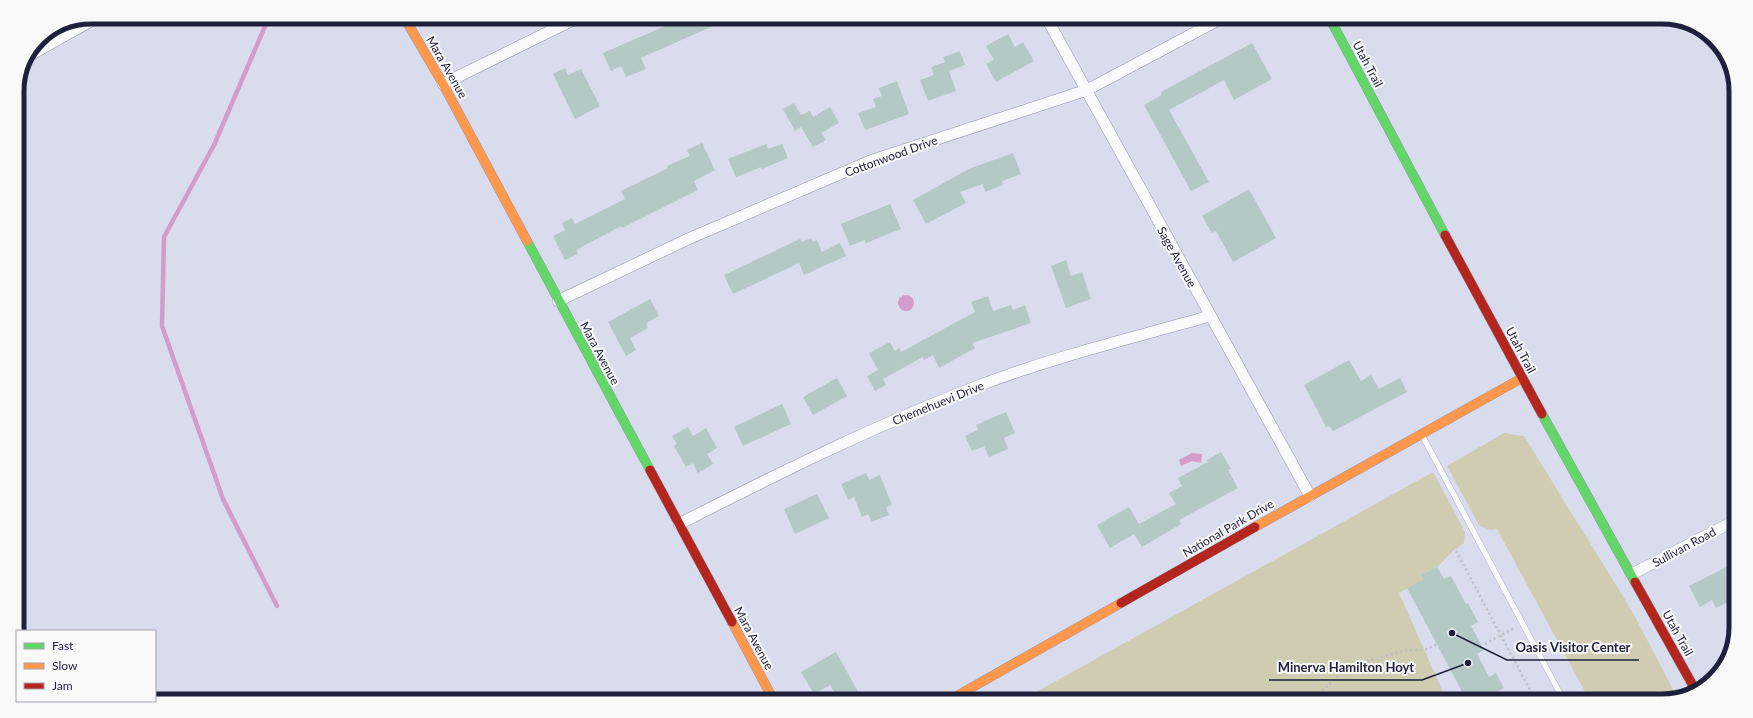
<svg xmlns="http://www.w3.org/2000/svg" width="1753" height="718" font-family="Lato,sans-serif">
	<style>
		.green { fill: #d0ccb2 }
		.water { fill: #d39cc9 }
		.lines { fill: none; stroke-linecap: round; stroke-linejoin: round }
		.stream { stroke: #d39cc9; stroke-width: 4.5 }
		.building { fill: #b4c8c5 }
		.lane-casing { stroke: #9698ac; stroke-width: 6 }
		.street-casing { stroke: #9698ac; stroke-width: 12 }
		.fast-casing { stroke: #9698ac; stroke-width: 10 }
		.slow-casing { stroke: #9698ac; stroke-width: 10 }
		.jam-casing { stroke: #9698ac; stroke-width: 10 }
		.path { stroke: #bdbec7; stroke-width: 2.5; stroke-dasharray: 2 3; stroke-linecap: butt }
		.lane { stroke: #f9fafc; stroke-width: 5.5 }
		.street { stroke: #f9fafc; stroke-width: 11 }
		.fast { stroke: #63d668; stroke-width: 9 }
		.slow { stroke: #ff974d; stroke-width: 9 }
		.jam { stroke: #b3261e; stroke-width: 9 }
		.labels { text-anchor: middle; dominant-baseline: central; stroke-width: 4; stroke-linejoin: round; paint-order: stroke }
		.street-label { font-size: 12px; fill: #1e203c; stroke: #f9f9f9 }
		.rim { fill: none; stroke: #1e203c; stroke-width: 5 }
		.leader { fill: none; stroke: #1e203c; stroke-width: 1.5 }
		.callout-dot { fill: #1e203c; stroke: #f9f9f9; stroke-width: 1.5 }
		.callout-label { font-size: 13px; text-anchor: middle; font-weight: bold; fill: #1e203c; stroke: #f9f9f9; stroke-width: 4; stroke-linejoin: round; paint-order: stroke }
	</style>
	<rect width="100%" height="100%" fill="#d9dcec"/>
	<g class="green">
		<polygon points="1504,433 1524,436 1632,611 1677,697 1662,701 1590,701 1497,529 1490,530 1479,525 1447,466"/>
		<polygon points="1433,472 1465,532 1464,543 1452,552 1437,567 1421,575 1423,580 1399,593 1447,701 1020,701"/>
	</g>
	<g class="water">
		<circle cx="906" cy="303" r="8"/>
		<polygon points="1192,453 1202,454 1201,463 1192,461 1181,466 1179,460"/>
	</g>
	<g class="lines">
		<polyline class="stream" points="269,17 214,145 164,237 162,326 223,499 277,606"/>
	</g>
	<g class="building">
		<polygon points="686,17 733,17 641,58 646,69 626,77 621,66 611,71 603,53"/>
		<polygon points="1008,34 1015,47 1023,42 1034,61 996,82 986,64 994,60 986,46"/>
		<polygon points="1252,43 1272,79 1234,100 1224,80 1169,110 1209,182 1191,191 1144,105 1162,95 1161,92"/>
		<polygon points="960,51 965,65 949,71 956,91 928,101 920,80 934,75 931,67 945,62 943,57"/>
		<polygon points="565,68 568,75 581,69 600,106 575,119 553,74"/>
		<polygon points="897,81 909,114 865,130 858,113 876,107 873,99 882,96 879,88"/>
		<polygon points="794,103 801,115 810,111 813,117 830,107 839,123 821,133 826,140 813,147 801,127 795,131 783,109"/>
		<polygon points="702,143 715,170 694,181 698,190 622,228 621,226 576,250 578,254 565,260 553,236 565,230 562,223 572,218 575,224 625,199 621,191 668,168 667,166 690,156 687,150"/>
		<polygon points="766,144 768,149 782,144 788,158 762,169 761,167 736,177 728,159"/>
		<polygon points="1013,153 1021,174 1002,181 1003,185 985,192 983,184 960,192 966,203 926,224 913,200 969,169"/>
		<polygon points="1249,189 1276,238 1233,262 1216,231 1212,233 1202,216"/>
		<polygon points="890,204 901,229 866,243 865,240 850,246 841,224"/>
		<polygon points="811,238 813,242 817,240 822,252 840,243 846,256 804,275 799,263 733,294 724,275 800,239 802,242"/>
		<polygon points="1066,260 1071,276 1082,272 1091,299 1066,308 1051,266"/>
		<polygon points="988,296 993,311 1011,305 1013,310 1025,305 1031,323 972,343 975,348 939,368 933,355 924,360 923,357 883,379 886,385 875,391 867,376 878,370 869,353 890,342 895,351 899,348 901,352 975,312 971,302"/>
		<polygon points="650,299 659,316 646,323 648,328 630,338 636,350 626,356 608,322"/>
		<polygon points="1349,360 1361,381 1371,375 1379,389 1400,378 1407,392 1333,431 1329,426 1326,427 1304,385"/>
		<polygon points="837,378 847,396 813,415 803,397"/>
		<polygon points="782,404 791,424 743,446 734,427"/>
		<polygon points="1006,412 1015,433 1004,438 1008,449 989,457 984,446 972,451 965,436 978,430 976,425"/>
		<polygon points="688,427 693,436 706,428 717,448 707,454 713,464 698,473 693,463 686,467 674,446 677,444 672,436"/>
		<polygon points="1221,452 1231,469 1228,470 1238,488 1179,520 1181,524 1142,547 1134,534 1110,548 1097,525 1129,507 1139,524 1176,504 1169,493 1182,486 1178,478 1208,462 1207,460"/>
		<polygon points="866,473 869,480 880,475 892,505 886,507 889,515 872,522 868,514 862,517 854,497 848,500 841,484"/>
		<polygon points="817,494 829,518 795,534 784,509"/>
		<polygon points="1736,562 1736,598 1716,608 1712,600 1700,607 1689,586"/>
		<polygon points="1437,567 1444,579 1451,576 1466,604 1468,603 1478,622 1471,626 1484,650 1477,654 1489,677 1496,673 1504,688 1488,697 1490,701 1467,701 1407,588 1423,580 1421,575"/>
		<polygon points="836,652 860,695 848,701 839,701 830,685 814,694 801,672"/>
	</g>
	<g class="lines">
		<defs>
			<polyline id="lane" points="1422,435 1564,701"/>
			<g id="street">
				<polyline points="1046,17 1310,496"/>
				<polyline points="32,54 98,17"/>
				<polyline points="443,84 579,17"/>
				<polyline points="558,301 688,239 870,161 1087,90 1224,17"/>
				<path d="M679,524C777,474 876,425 978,386C1053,357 1132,338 1210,316"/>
				<polyline points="1632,574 1736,520"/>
			</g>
			<g id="fast">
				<polyline points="1329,17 1445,235"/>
				<polyline points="527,241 650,470"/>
				<polyline points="1542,414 1635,582"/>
			</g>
			<g id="slow">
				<polyline points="404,17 443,84 527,241"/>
				<polyline points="1255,527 1522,378"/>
				<polyline points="732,622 774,701"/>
				<polyline points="948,701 1121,603"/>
			</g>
			<g id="jam">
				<polyline points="1445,235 1542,414"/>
				<polyline points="650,470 732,622"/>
				<polyline points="1635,582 1696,691"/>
				<polyline points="1121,603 1255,527"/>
			</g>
		</defs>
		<use href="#lane" class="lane-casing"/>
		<use href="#street" class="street-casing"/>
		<use href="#fast" class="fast-casing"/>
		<use href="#slow" class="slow-casing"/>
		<use href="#jam" class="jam-casing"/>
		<g class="path">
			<polyline points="1456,551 1536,701"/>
			<polyline points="1485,644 1514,628"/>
			<polyline points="1311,701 1349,666 1403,651 1427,649 1437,644"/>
			<polyline points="1522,701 1533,695"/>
		</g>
		<use href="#lane" class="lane"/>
		<use href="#street" class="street"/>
		<use href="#fast" class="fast"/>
		<use href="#slow" class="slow"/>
		<use href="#jam" class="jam"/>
	</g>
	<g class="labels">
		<g class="street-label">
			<text transform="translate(1368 64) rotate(62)">Utah Trail</text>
			<text transform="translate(447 67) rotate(60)">Mara Avenue</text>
			<text transform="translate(891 156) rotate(-20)">Cottonwood Drive</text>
			<text transform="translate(1177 257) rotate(61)">Sage Avenue</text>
			<text transform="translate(1521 350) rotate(62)">Utah Trail</text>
			<text transform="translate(600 353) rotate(62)">Mara Avenue</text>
			<text transform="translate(938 403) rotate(-22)">Chemehuevi Drive</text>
			<text transform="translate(1228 528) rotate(-30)">National Park Drive</text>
			<text transform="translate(1684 547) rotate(-28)">Sullivan Road</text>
			<text transform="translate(1678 633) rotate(61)">Utah Trail</text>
			<text transform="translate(754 638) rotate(62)">Mara Avenue</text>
		</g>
	</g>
	<path d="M0 0H1753V718H0ZM91 24H1662A67 67 0 0 1 1729 91V627A67 67 0 0 1 1662 694H91A67 67 0 0 1 24 627V91A67 67 0 0 1 91 24Z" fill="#f9f9f9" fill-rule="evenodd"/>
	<path class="rim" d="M91 24H1662A67 67 0 0 1 1729 91V627A67 67 0 0 1 1662 694H91A67 67 0 0 1 24 627V91A67 67 0 0 1 91 24Z"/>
	<path class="leader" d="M1452 633L1507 660H1639M1468 663L1422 680H1269"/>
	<g class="callout-dot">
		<circle cx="1452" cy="633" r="4"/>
		<circle cx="1468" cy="663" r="4"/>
	</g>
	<g class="callout-label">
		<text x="1573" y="652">Oasis Visitor Center</text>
		<text x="1346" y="672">Minerva Hamilton Hoyt</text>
	</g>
	<rect x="16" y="630" width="140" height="72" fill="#f9f9f9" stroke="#a1a2ad"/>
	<rect x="24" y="643" width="20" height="6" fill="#63d668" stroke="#a1a2ad"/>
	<text x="52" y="650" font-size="12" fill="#1e203c">Fast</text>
	<rect x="24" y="663" width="20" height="6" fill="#ff974d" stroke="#a1a2ad"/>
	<text x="52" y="670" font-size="12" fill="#1e203c">Slow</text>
	<rect x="24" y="683" width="20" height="6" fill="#b3261e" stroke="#a1a2ad"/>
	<text x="52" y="690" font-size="12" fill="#1e203c">Jam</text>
</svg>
